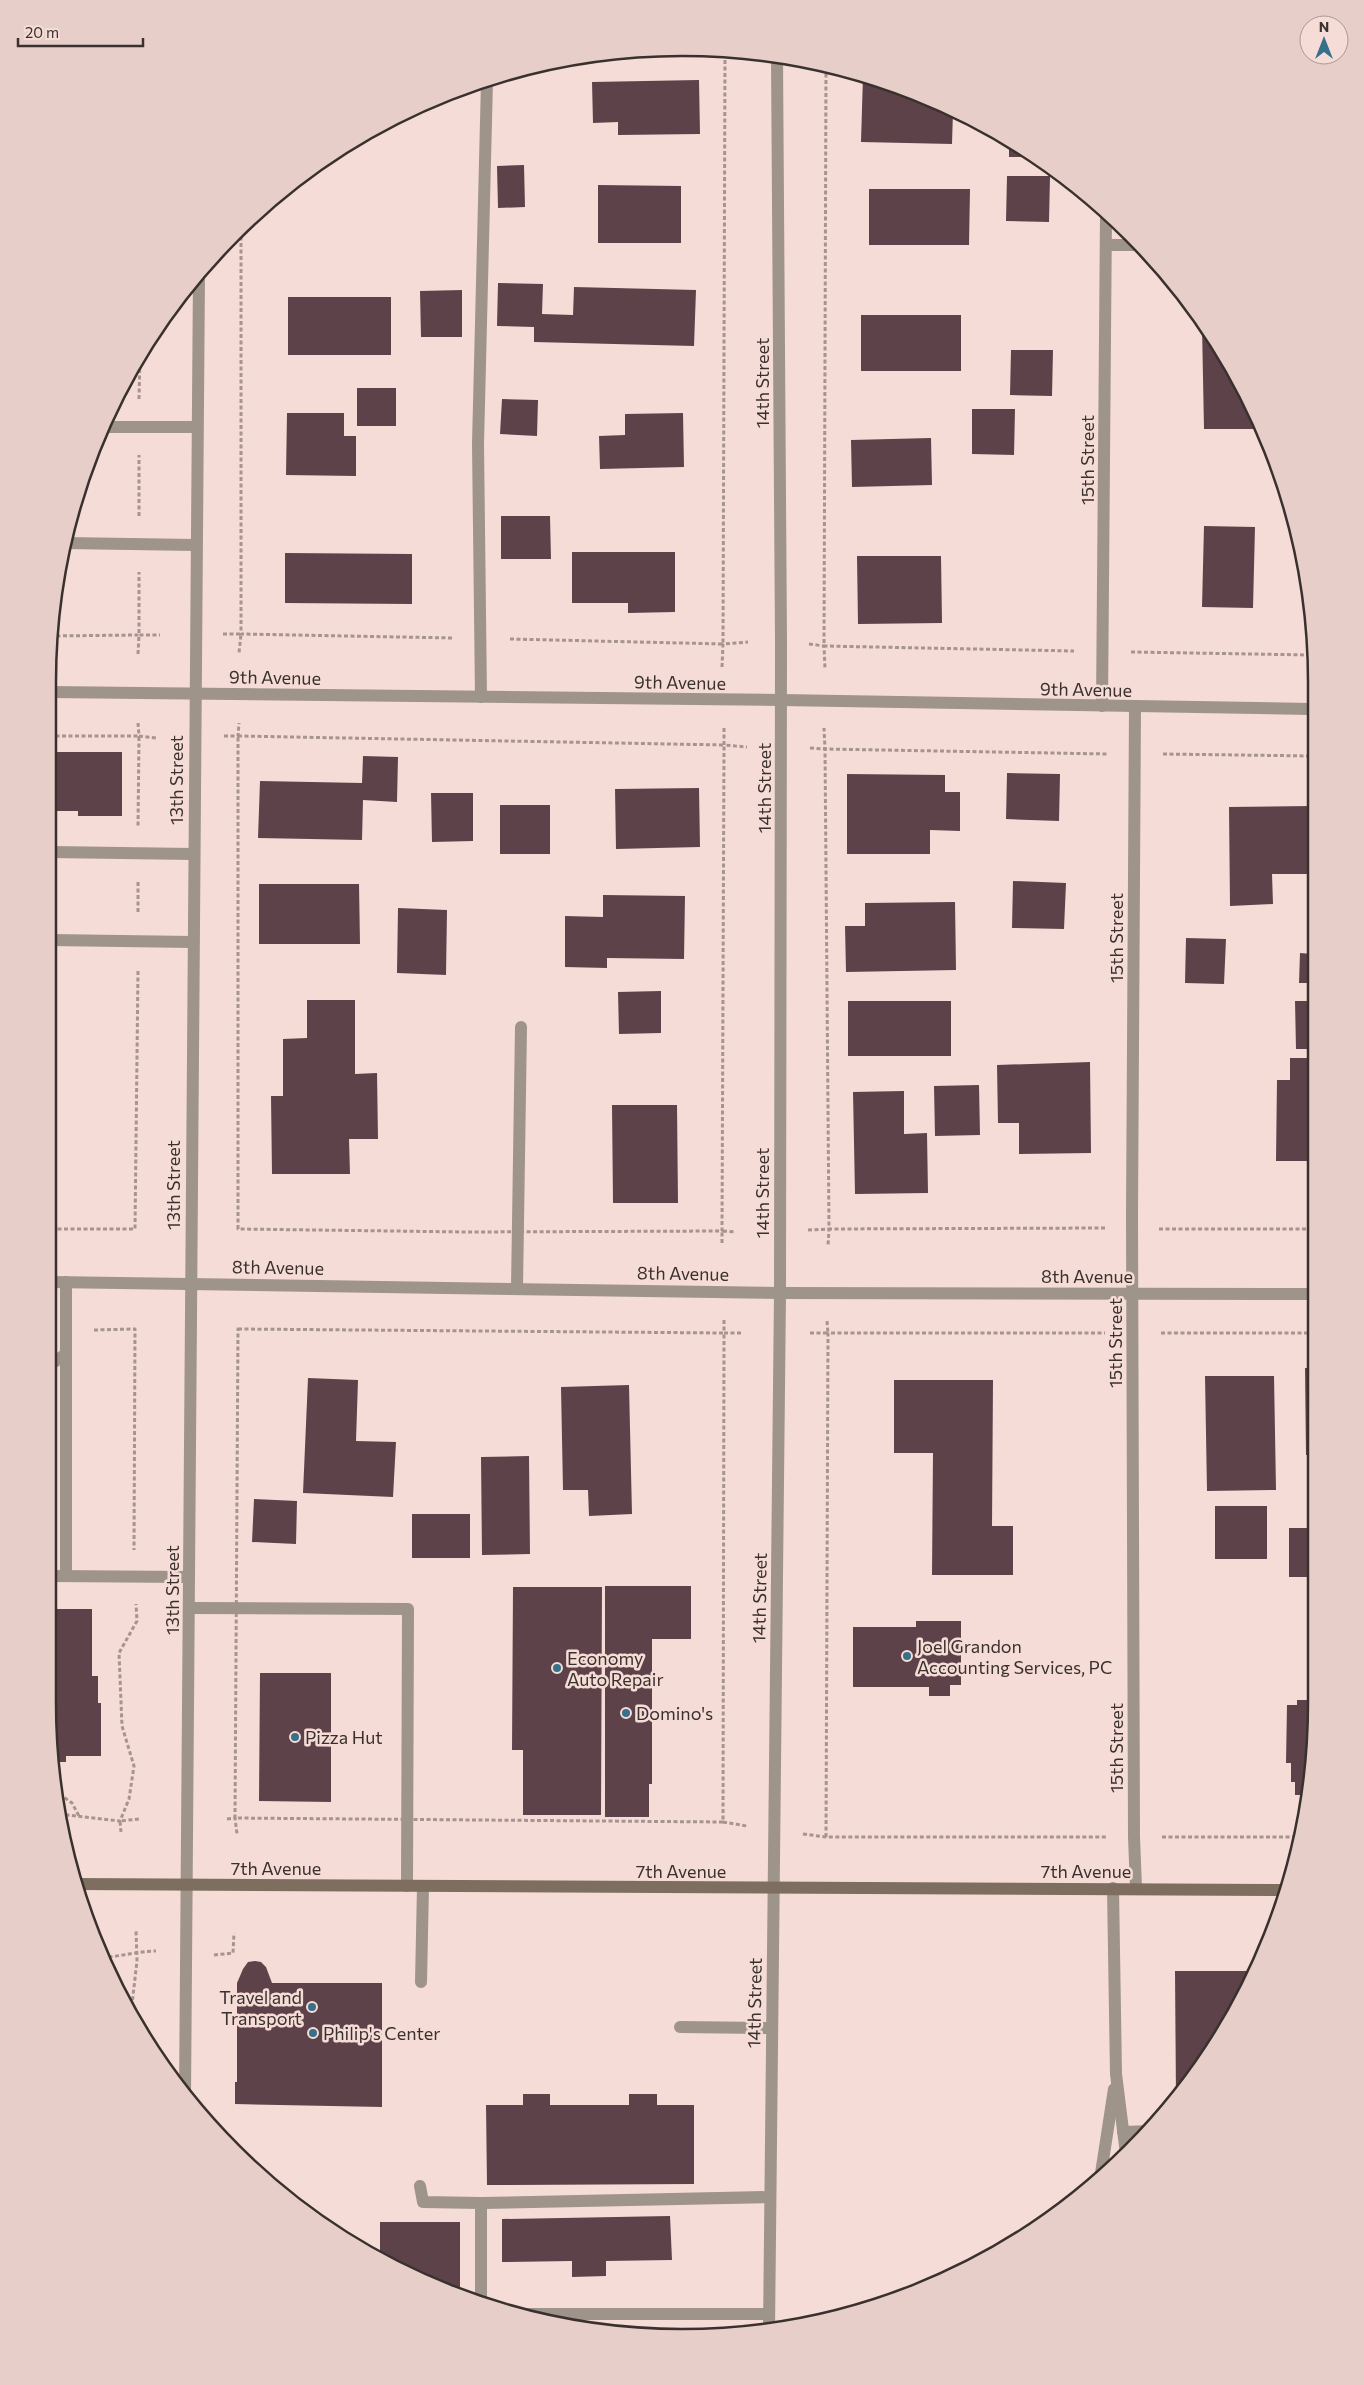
<svg xmlns="http://www.w3.org/2000/svg" width="1364" height="2385" font-family="Commissioner,sans-serif">
	<style>
		.building { fill: #5e424a }
		.lines { fill: none; stroke-linecap: round; stroke-linejoin: round }
		.path { stroke: #a79490; stroke-width: 3; stroke-dasharray: 4 2.5; stroke-linecap: butt }
		.service { stroke: #9e948a; stroke-width: 12 }
		.minor { stroke: #9e948a; stroke-width: 12 }
		.secondary { stroke: #7d6e60; stroke-width: 12 }
		.poi-dot { fill: #377089; stroke: #f6dcd6; stroke-width: 2 }
		.labels { text-anchor: middle; dominant-baseline: central; stroke-width: 5; stroke-linejoin: round; paint-order: stroke }
		.street-label { font-size: 18px; fill: #3a312e; stroke: #f6dcd6 }
		.poi-label { font-size: 18px; fill: #3a312e; stroke: #f6dcd6; text-anchor: start }
		.rim { fill: none; stroke: #3a312e; stroke-width: 2.5 }
	</style>
	<rect width="100%" height="100%" fill="#f6dcd6"/>
	<g class="building">
		<polygon points="863,76 886,81 953,111 952,144 861,142"/>
		<polygon points="699,80 700,134 618,135 618,122 593,123 592,82"/>
		<polygon points="450,94 450,99 439,99"/>
		<polygon points="1009,140 1032,157 1009,157"/>
		<polygon points="524,165 525,207 498,208 497,166"/>
		<polygon points="1007,176 1050,176 1049,222 1006,221"/>
		<polygon points="598,185 681,186 681,243 598,243"/>
		<polygon points="869,189 970,189 969,245 869,245"/>
		<polygon points="498,283 543,284 542,314 573,315 574,287 696,290 694,346 534,342 534,327 497,326"/>
		<polygon points="462,290 462,337 421,337 420,291"/>
		<rect x="288" y="297" width="103" height="58"/>
		<rect x="861" y="315" width="100" height="56"/>
		<polygon points="1202,326 1206,326 1210,330 1256,424 1256,429 1204,429"/>
		<polygon points="1011,350 1053,350 1052,396 1010,395"/>
		<rect x="357" y="388" width="39" height="38"/>
		<polygon points="502,399 538,400 537,436 500,434"/>
		<polygon points="972,409 1015,409 1014,455 972,454"/>
		<polygon points="287,413 344,413 344,436 356,436 356,476 286,475"/>
		<polygon points="683,413 684,467 600,469 599,436 625,435 625,414"/>
		<polygon points="931,438 932,485 852,487 851,440"/>
		<polygon points="501,516 550,516 551,559 501,559"/>
		<polygon points="1204,526 1255,527 1253,608 1202,607"/>
		<polygon points="572,552 675,552 675,612 628,613 628,603 572,603"/>
		<polygon points="285,553 412,554 412,604 285,603"/>
		<polygon points="857,556 941,556 942,623 858,624"/>
		<polygon points="49,752 122,752 122,816 78,816 78,811 49,811"/>
		<polygon points="363,756 398,757 397,802 363,800 362,840 258,838 260,781 362,783"/>
		<polygon points="1007,773 1060,774 1059,821 1006,819"/>
		<polygon points="847,774 945,775 945,792 960,792 960,831 930,830 930,854 847,854"/>
		<polygon points="699,788 700,847 616,849 615,789"/>
		<polygon points="431,793 473,793 473,841 432,842"/>
		<rect x="500" y="805" width="50" height="49"/>
		<polygon points="1312,806 1312,874 1272,874 1273,904 1230,906 1229,807"/>
		<polygon points="1013,881 1066,883 1064,929 1012,928"/>
		<polygon points="259,884 359,884 360,944 259,944"/>
		<polygon points="603,895 685,896 684,959 607,958 607,968 565,967 565,916 603,917"/>
		<polygon points="955,902 956,970 846,972 845,926 865,926 865,903"/>
		<polygon points="398,908 447,910 446,975 397,973"/>
		<polygon points="1186,938 1226,939 1224,984 1185,983"/>
		<polygon points="1300,953 1312,954 1312,983 1299,983"/>
		<polygon points="661,991 661,1033 619,1034 618,992"/>
		<polygon points="307,1000 355,1000 355,1074 377,1073 378,1139 349,1139 350,1174 272,1174 271,1096 283,1096 283,1039 307,1038"/>
		<rect x="848" y="1001" width="103" height="55"/>
		<polygon points="1295,1001 1313,1001 1313,1049 1296,1049"/>
		<polygon points="1290,1058 1313,1058 1313,1161 1276,1161 1277,1080 1290,1080"/>
		<polygon points="1090,1062 1091,1153 1019,1154 1019,1123 998,1123 997,1065"/>
		<polygon points="979,1085 980,1135 935,1136 934,1086"/>
		<polygon points="904,1091 904,1134 927,1133 928,1193 855,1194 853,1092"/>
		<polygon points="612,1105 677,1105 678,1203 613,1203"/>
		<polygon points="1305,1368 1314,1368 1314,1455 1306,1455"/>
		<polygon points="1205,1376 1274,1376 1276,1490 1207,1491"/>
		<polygon points="308,1378 358,1380 356,1441 396,1442 393,1497 303,1493"/>
		<polygon points="894,1380 993,1380 992,1526 1013,1526 1013,1575 932,1575 933,1453 894,1453"/>
		<polygon points="629,1385 632,1514 589,1516 588,1490 563,1490 561,1387"/>
		<polygon points="529,1456 530,1554 482,1555 481,1457"/>
		<polygon points="254,1499 297,1501 296,1544 252,1542"/>
		<rect x="1215" y="1506" width="52" height="53"/>
		<rect x="412" y="1514" width="58" height="44"/>
		<polygon points="1289,1528 1314,1528 1315,1577 1289,1577"/>
		<polygon points="605,1586 691,1586 691,1639 652,1639 652,1784 649,1784 649,1817 605,1817"/>
		<polygon points="513,1587 602,1587 601,1815 523,1815 523,1750 512,1750"/>
		<polygon points="52,1609 92,1609 92,1676 98,1676 98,1703 101,1703 101,1756 66,1756 66,1762 53,1762"/>
		<polygon points="916,1621 961,1621 961,1685 950,1685 950,1696 929,1696 929,1687 853,1687 853,1627 916,1627"/>
		<polygon points="260,1673 331,1673 331,1802 259,1801"/>
		<polygon points="1297,1700 1315,1700 1315,1744 1305,1795 1295,1795 1295,1782 1291,1782 1291,1763 1286,1763 1287,1705 1297,1705"/>
		<polygon points="255,1961 261,1962 266,1967 272,1983 382,1983 382,2107 235,2104 235,2082 237,2082 237,1983 243,1969 248,1962"/>
		<polygon points="1175,1971 1254,1971 1231,2020 1176,2098"/>
		<polygon points="523,2094 550,2094 550,2105 629,2105 629,2094 657,2094 657,2105 694,2105 694,2184 487,2185 486,2105 523,2105"/>
		<polygon points="670,2216 672,2260 606,2261 606,2276 572,2277 572,2261 502,2262 502,2219"/>
		<polygon points="380,2222 460,2222 460,2294 402,2272 380,2260"/>
	</g>
	<g class="lines">
		<g class="path">
			<polyline points="826,67 824,646 1074,651"/>
			<polyline points="241,230 241,634 453,638"/>
			<polyline points="139,399 140,355"/>
			<polyline points="139,516 139,455"/>
			<polyline points="223,634 241,634 239,653"/>
			<polyline points="50,636 139,635 139,572"/>
			<polyline points="510,639 723,644 725,52"/>
			<polyline points="809,644 824,646 825,668"/>
			<polyline points="1131,652 1311,655"/>
			<polyline points="138,654 139,635 160,635"/>
			<polyline points="722,667 723,644 748,642"/>
			<polyline points="138,723 139,736 156,738"/>
			<polyline points="724,728 724,745 747,747"/>
			<polyline points="49,736 139,736 138,826"/>
			<polyline points="224,736 238,736 239,723"/>
			<polygon points="238,736 724,745 722,1231 468,1232 238,1229"/>
			<polyline points="810,748 825,749 824,728"/>
			<polyline points="1163,754 1312,756"/>
			<polyline points="138,882 138,914"/>
			<polyline points="1105,1228 829,1229 825,749 1108,754"/>
			<polyline points="51,1229 135,1229 138,970"/>
			<polyline points="1159,1229 1313,1229"/>
			<polyline points="808,1230 829,1229 828,1246"/>
			<polyline points="722,1243 722,1231 736,1232"/>
			<polyline points="724,1320 724,1333 741,1333"/>
			<polygon points="238,1329 724,1333 723,1822 235,1818"/>
			<polyline points="94,1330 135,1329 134,1550"/>
			<polyline points="810,1333 828,1333 827,1321"/>
			<polyline points="1161,1333 1314,1333"/>
			<polyline points="54,1790 72,1803 79,1816"/>
			<polyline points="59,1814 120,1821 129,1799 134,1766 122,1726 119,1653 137,1621 136,1604"/>
			<polyline points="227,1819 235,1818 237,1834"/>
			<polyline points="723,1822 747,1826"/>
			<polyline points="121,1832 120,1821 139,1819"/>
			<polyline points="803,1834 826,1837 1106,1837"/>
			<polyline points="826,1837 828,1333 1105,1333"/>
			<polyline points="1162,1837 1297,1837"/>
			<polyline points="214,1955 233,1953 234,1933"/>
			<path d="M102,1957C121,1957 137,1951 156,1951"/>
			<polyline points="131,2013 137,1961 136,1930"/>
		</g>
		<g class="service">
			<polyline points="1106,245 1140,245"/>
			<polyline points="107,427 197,427"/>
			<polyline points="65,543 195,545"/>
			<polyline points="481,697 478,444 487,81"/>
			<polyline points="50,852 193,854"/>
			<polyline points="50,940 192,942"/>
			<polyline points="517,1288 521,1027"/>
			<polyline points="51,1364 66,1354"/>
			<polyline points="52,1576 189,1577"/>
			<polyline points="66,1576 66,1282"/>
			<polyline points="189,1608 408,1609 407,1886"/>
			<polyline points="421,1982 423,1886"/>
			<polyline points="680,2027 771,2028"/>
			<polyline points="1123,2132 1150,2131"/>
			<polyline points="420,2186 423,2202 481,2203 481,2300 484,2303"/>
			<polyline points="481,2203 770,2197"/>
			<polyline points="512,2314 769,2314"/>
		</g>
		<g class="minor">
			<polyline points="49,692 781,700 1311,709"/>
			<polyline points="1102,706 1106,214"/>
			<polyline points="1135,707 1132,1216 1134,1837 1136,1888"/>
			<polyline points="51,1282 780,1293 1314,1294"/>
			<polyline points="1113,1888 1116,2074 1126,2154"/>
			<polyline points="185,2097 199,273"/>
			<polyline points="1100,2180 1114,2089"/>
			<polyline points="769,2330 780,1293 781,643 777,56"/>
		</g>
		<polyline class="secondary" points="76,1884 1286,1890"/>
	</g>
	<g class="poi-dot">
		<circle cx="907" cy="1656" r="5"/>
		<circle cx="557" cy="1668" r="5"/>
		<circle cx="626" cy="1713" r="5"/>
		<circle cx="295" cy="1737" r="5"/>
		<circle cx="312" cy="2007" r="5"/>
		<circle cx="313" cy="2033" r="5"/>
	</g>
	<g class="labels">
		<g class="street-label">
			<text transform="translate(762 383) rotate(-90)">14th Street</text>
			<text transform="translate(1087 460) rotate(-90)">15th Street</text>
			<text transform="translate(275 677) rotate(1)">9th Avenue</text>
			<text transform="translate(680 682) rotate(1)">9th Avenue</text>
			<text transform="translate(1086 689) rotate(1)">9th Avenue</text>
			<text transform="translate(176 780) rotate(-90)">13th Street</text>
			<text transform="translate(764 788) rotate(-90)">14th Street</text>
			<text transform="translate(1116 938) rotate(-90)">15th Street</text>
			<text transform="translate(173 1185) rotate(-90)">13th Street</text>
			<text transform="translate(762 1193) rotate(-90)">14th Street</text>
			<text transform="translate(278 1267) rotate(1)">8th Avenue</text>
			<text transform="translate(683 1273) rotate(1)">8th Avenue</text>
			<text x="1087" y="1276">8th Avenue</text>
			<text transform="translate(1115 1343) rotate(-90)">15th Street</text>
			<text transform="translate(172 1590) rotate(-90)">13th Street</text>
			<text transform="translate(759 1598) rotate(-89)">14th Street</text>
			<text transform="translate(1116 1748) rotate(-90)">15th Street</text>
			<text x="276" y="1868">7th Avenue</text>
			<text x="681" y="1871">7th Avenue</text>
			<text x="1086" y="1871">7th Avenue</text>
			<text transform="translate(754 2003) rotate(-89)">14th Street</text>
		</g>
		<g class="poi-label">
			<text x="917" y="1646">Joel Grandon<tspan x="917" dy="21">Accounting Services, PC</tspan></text>
			<text x="567" y="1658">Economy<tspan x="567" dy="21">Auto Repair</tspan></text>
			<text x="636" y="1713">Domino's</text>
			<text x="305" y="1737">Pizza Hut</text>
			<text x="302" y="1997" text-anchor="end">Travel and<tspan x="302" dy="21">Transport</tspan></text>
			<text x="323" y="2033">Philip's Center</text>
		</g>
	</g>
	<path d="M0 0H1364V2385H0ZM682 56H682A626 626 0 0 1 1308 682V1703A626 626 0 0 1 682 2329H682A626 626 0 0 1 56 1703V682A626 626 0 0 1 682 56Z" fill="#e7cec9" fill-rule="evenodd"/>
	<path class="rim" d="M682 56H682A626 626 0 0 1 1308 682V1703A626 626 0 0 1 682 2329H682A626 626 0 0 1 56 1703V682A626 626 0 0 1 682 56Z"/>
	<g transform="translate(1324 40)"><circle r="24" fill="#f6dcd6" stroke="#ab9893"/>
	<path d="M0-4L9 19L0 12L-9 19Z" fill="#377089"/>
	<text y="-8" font-size="14" font-weight="bold" text-anchor="middle" fill="#3a312e">N</text>
	</g>
	<path d="M18 38v8h125v-8" fill="none" stroke="#3a312e" stroke-width="2.5"/>
	<text x="25" y="38" font-size="15" fill="#3a312e" stroke="#f6dcd6" stroke-width="4" paint-order="stroke">20 m</text>
</svg>
